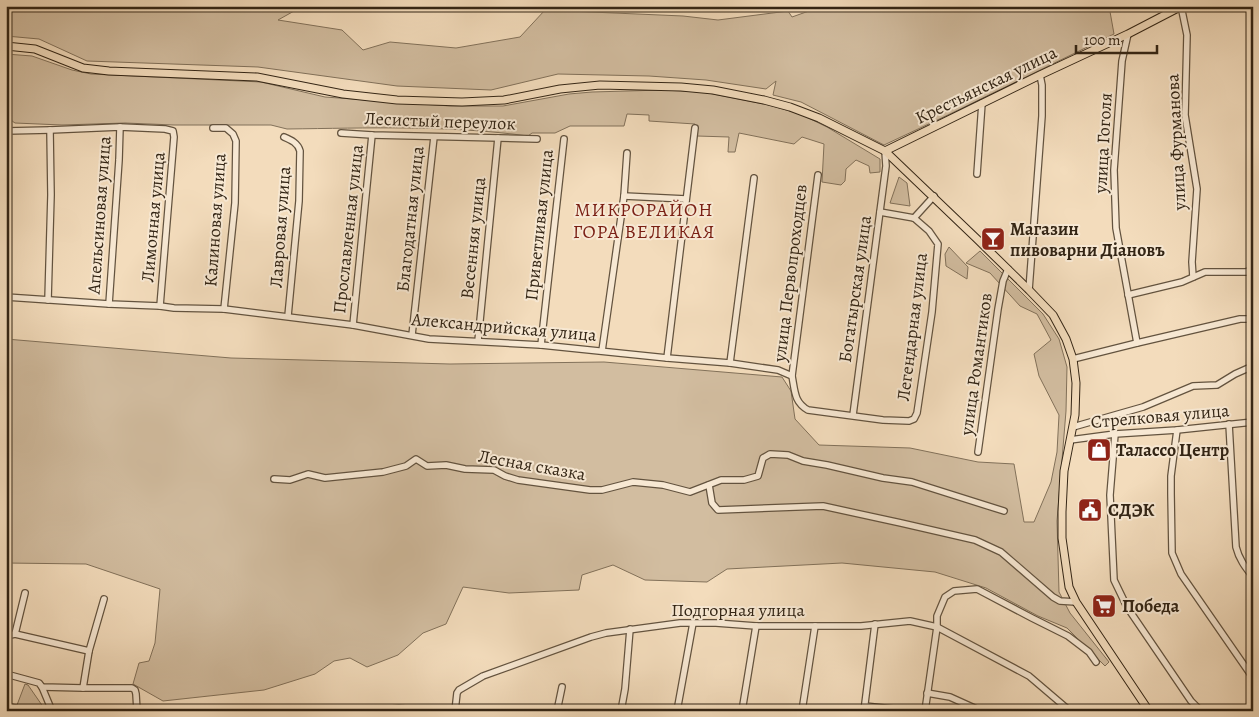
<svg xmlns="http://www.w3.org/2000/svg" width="1259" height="717" font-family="Alegreya,serif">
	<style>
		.green { fill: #d2bda0; stroke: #82715a }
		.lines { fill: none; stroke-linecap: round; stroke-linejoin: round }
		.minor-casing { stroke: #63533f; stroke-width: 8 }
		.major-casing { stroke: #332515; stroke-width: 9 }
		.minor { stroke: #f7e8d3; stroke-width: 5.5 }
		.major { stroke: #f3dcbc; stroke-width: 7 }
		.labels { text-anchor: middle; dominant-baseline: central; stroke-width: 4; stroke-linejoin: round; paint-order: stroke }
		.street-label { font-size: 18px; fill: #332515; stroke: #f7e8d3 }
		.poi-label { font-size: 18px; font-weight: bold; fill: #332515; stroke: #f7e8d3; text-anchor: start }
		.neighbourhood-label { font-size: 19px; letter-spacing: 1px; fill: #7a1f14; stroke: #f7e8d3 }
	</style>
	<rect width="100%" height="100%" fill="#f3dcbc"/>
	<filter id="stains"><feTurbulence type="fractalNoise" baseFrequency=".004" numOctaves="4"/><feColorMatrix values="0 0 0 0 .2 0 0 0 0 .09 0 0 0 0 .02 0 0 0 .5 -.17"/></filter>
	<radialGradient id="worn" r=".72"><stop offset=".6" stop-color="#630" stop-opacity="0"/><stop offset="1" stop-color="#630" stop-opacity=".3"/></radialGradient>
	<g class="green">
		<polygon points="6,6 303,6 278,20 342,30 363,50 390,42 456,48 520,37 545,10 683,16 718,20 788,11 792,17 823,6 1109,6 1114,34 950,114 884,145 801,102 773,95 776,81 766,89 706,80 649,76 558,74 491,90 397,86 258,67 87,61 39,39 6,36"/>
		<path d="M6,54L32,56L72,70L91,74L261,82L325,97L450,106H503L569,94L592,92L663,90L703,92L769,105L800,114L827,127L880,159V172L870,173L869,166L856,160L846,169L845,181L841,185L822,182L824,144L802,137L794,144L739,133L735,152H728L729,137L697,136L695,124L649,121V115L627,114L624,126H570L555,133H532L528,136C448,125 368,128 287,129L271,125H174L125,123L62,125L15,123L12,121L6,101Z"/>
		<polygon points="899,177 907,183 910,206 890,203"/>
		<polygon points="949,247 968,267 967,279 946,266 945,254"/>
		<polygon points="980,251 1043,314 1059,339 1067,367 1066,411 1057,521 1059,592 1070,613 1109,662 1105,666 1067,628 1038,616 986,588 935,572 842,563 727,569 707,582 645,580 613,565 582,575 579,590 509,593 463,587 446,624 423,633 398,655 367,667 350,658 334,661 315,674 264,690 163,701 133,684 139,663 149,661 155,643 160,589 86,564 6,563 6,339 231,358 450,364 604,362 782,377 791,391 795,419 819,445 910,448 978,462 1014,464 1024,522 1034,522 1051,482 1057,452 1059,415 1039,376 1034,354 1051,340 1037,314 1020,306 990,273 966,263"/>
		<polygon points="25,684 28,685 46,711 6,711 6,702 17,705"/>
	</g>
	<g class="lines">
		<defs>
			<g id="minor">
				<polyline points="1181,6 1187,35 1185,115 1197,189 1192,262 1193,277"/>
				<polyline points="1252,6 1253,13"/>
				<polyline points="1128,34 1122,61 1114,170 1116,228 1137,343"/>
				<polyline points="213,128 226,128 233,134 236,141 235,203 224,309"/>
				<polyline points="6,131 50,130 120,127 165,129 173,131 174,137 160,306"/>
				<polyline points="341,133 372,135 537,139"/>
				<path d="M284,137C291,140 298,143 300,151L299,201L288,316"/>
				<polyline points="977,174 982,103"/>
				<polyline points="624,196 686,199"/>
				<polyline points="880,212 914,218"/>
				<polyline points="914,218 934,196"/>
				<polyline points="1029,290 1042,116 1042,85 1040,75"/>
				<polyline points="1128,295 1182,282 1205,272 1246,272 1253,269"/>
				<path d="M6,297L109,304L160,306L174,308L224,309L353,325L429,339L541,345L667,358L730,363L778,370L792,376C795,391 794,402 808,410L883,420L909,421L914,419L917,413L932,312L938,244L929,231L914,218"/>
				<polyline points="48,300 51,195 50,130"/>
				<polyline points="109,304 119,160 120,127"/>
				<polyline points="353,325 372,135"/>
				<polyline points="412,335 434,137"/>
				<polyline points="478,341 498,138"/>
				<polyline points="541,345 564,139"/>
				<polyline points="602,351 624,196 627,153"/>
				<polyline points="667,358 695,128"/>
				<polyline points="1073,359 1137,343 1240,319 1253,319"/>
				<polyline points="730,363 754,178"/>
				<polyline points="792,376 818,175"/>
				<polyline points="853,415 886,166 885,151"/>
				<path d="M1229,424L1236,547C1239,559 1245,567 1253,577"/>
				<polyline points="1073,427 1143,407 1193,386 1217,385 1235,374 1253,366"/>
				<polyline points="1177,430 1171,476 1171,494 1172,553 1181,574 1253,678"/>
				<polyline points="1115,434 1110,495 1114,580 1127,607 1191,701 1201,711"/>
				<polyline points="1070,440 1115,434 1177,430 1253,422"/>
				<polyline points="978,452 998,309 1003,281 1008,269"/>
				<polyline points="274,479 290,480 308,474 325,478 383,472 406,466 416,459 427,466 446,465 465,469 494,470 505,476 518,480 590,490 602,490 633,482 663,485 690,492 721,480 744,480 758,476 763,458 770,454 788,455 803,461 827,465 883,478 912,482 1004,511"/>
				<polyline points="709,485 712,503 718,510 823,506 901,523 975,540 1001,552 1053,597 1060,601 1076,602"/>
				<polyline points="15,634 25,593"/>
				<polyline points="6,636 15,634 89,651"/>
				<polyline points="6,674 39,683 42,687 83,688 132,688 135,690 136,694 137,711"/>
				<polyline points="42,687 52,711"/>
				<polyline points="83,688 89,651 104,599"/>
				<polyline points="927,693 950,697 981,711"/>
				<polyline points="865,706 912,711"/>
				<path d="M381,711C394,707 406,708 420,711"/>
				<polyline points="455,711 457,693 459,690 483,676 591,637 606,633 680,623 716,623 756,626 861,626 910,621 937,627 1029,676 1070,711"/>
				<polyline points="557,711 562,687"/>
				<polyline points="621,711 625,689 630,629"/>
				<polyline points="677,711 693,623"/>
				<polyline points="742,711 756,626"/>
				<polyline points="802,711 815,626"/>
				<polyline points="864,711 875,624"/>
				<polyline points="925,711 937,627 937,616 945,597 954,591 977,589 1032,618 1068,636 1089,652 1096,662"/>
			</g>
			<g id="major">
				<polyline points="6,46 35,49 83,68 109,71 257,77 343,94 397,100 462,102 504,100 560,89 600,85 681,87 713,90 764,100 790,107 819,118 885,151 977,239 1029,290 1053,315 1066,339 1073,359 1076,383 1075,415 1064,471 1062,512 1062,538 1069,587 1076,602 1149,711"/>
				<polyline points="885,151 1040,75 1128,34 1182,6"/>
			</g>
		</defs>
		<use href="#minor" class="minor-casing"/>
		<use href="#major" class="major-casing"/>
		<use href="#minor" class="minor"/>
		<use href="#major" class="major"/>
	</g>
	<defs>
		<symbol id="bar-square" viewBox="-11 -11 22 22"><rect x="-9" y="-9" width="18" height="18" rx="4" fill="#8f2418" stroke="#f7e8d3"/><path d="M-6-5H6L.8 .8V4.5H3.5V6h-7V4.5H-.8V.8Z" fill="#fff"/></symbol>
		<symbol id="shop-square" viewBox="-11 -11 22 22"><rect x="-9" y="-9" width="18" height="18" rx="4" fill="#8f2418" stroke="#f7e8d3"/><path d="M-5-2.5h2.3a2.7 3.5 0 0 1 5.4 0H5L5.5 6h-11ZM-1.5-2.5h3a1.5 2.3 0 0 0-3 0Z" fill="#fff"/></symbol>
		<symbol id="civic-square" viewBox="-11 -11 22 22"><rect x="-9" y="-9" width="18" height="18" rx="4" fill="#8f2418" stroke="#f7e8d3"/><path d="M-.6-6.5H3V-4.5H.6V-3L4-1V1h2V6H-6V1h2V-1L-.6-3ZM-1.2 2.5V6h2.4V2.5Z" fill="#fff"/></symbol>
		<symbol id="supermarket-square" viewBox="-11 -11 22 22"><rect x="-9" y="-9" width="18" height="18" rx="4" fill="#8f2418" stroke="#f7e8d3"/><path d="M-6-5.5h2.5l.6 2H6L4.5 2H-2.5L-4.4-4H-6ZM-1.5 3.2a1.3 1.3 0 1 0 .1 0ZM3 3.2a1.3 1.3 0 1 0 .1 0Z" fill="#fff"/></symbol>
	</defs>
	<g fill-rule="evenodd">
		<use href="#bar-square" x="979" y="225" width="28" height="28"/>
		<use href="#shop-square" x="1085" y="436" width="28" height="28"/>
		<use href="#civic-square" x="1076" y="496" width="28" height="28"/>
		<use href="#supermarket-square" x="1090" y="592" width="28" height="28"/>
	</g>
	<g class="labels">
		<g class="street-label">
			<text transform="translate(986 85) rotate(-26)">Крестьянская улица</text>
			<text transform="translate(440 121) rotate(2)">Лесистый переулок</text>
			<text transform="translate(1176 142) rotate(-93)">улица Фурманова</text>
			<text transform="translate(1103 143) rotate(-87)">улица Гоголя</text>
			<text transform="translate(99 215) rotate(-86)">Апельсиновая улица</text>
			<text transform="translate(153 217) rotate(-85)">Лимонная улица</text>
			<text transform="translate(410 219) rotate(-84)">Благодатная улица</text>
			<text transform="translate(215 220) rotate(-86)">Калиновая улица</text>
			<text transform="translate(539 225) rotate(-84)">Приветливая улица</text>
			<text transform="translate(280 227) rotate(-86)">Лавровая улица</text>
			<text transform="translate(348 229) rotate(-84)">Прославленная улица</text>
			<text transform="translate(473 238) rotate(-84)">Весенняя улица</text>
			<text transform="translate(790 273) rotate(-83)">улица Первопроходцев</text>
			<text transform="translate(855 289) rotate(-82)">Богатырская улица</text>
			<text transform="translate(504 327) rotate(5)">Александрийская улица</text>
			<text transform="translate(912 327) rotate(-83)">Легендарная улица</text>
			<text transform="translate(976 364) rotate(-82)">улица Романтиков</text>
			<text transform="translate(1160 416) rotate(-5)">Стрелковая улица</text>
			<text transform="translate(532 465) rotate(10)">Лесная сказка</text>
			<text x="738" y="610">Подгорная улица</text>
		</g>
		<g class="poi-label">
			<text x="1010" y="229">Магазин<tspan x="1010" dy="21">пивоварни Дiановъ</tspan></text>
			<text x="1116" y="450">Талассо Центр</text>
			<text x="1108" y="510">СДЭК</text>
			<text x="1122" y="606">Победа</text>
		</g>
		<g class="neighbourhood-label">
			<text x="644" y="210">МИКРОРАЙОН<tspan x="644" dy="22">ГОРА ВЕЛИКАЯ</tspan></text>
		</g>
	</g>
	<rect width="1259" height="717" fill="none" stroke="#f3dcbc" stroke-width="25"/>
	<rect x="8" y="8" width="1244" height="702" fill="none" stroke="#332515" stroke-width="2.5"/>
	<rect x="12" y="12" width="1234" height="692" fill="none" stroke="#332515"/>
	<path d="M1076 45v8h81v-8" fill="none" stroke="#332515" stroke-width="2.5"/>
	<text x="1084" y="45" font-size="15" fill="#332515" stroke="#f7e8d3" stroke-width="4" paint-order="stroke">100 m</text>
	<rect width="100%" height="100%" filter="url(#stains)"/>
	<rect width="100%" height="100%" fill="url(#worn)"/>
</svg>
